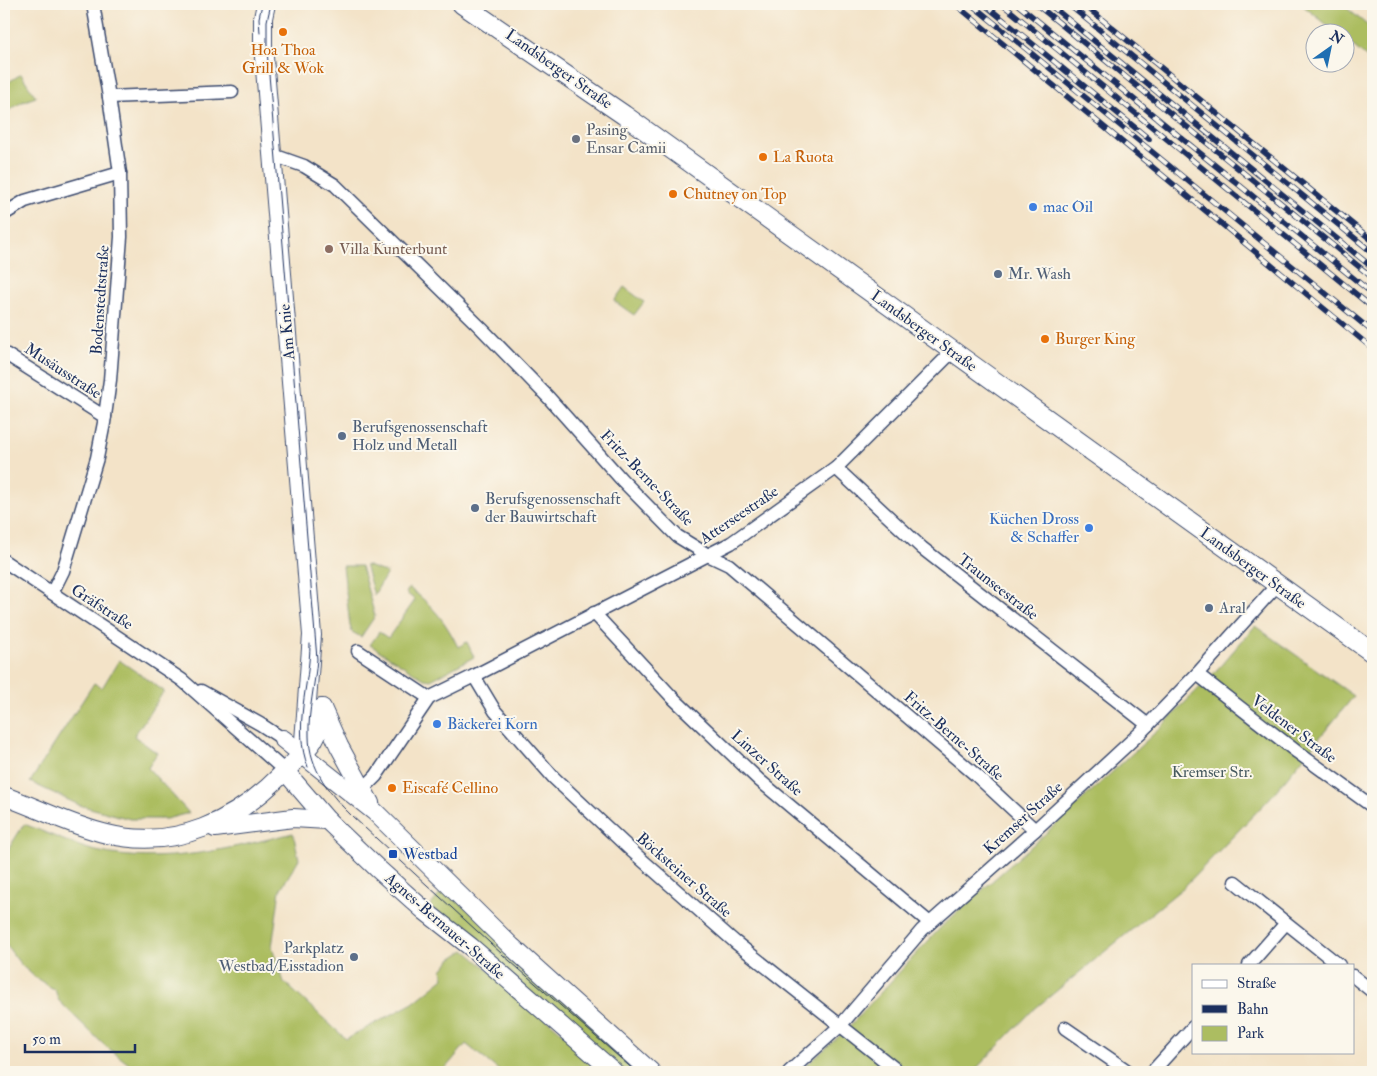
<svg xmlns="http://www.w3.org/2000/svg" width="1377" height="1076" font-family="'IM FELL Double Pica',serif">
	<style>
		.green { fill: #acbd61; stroke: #647660 }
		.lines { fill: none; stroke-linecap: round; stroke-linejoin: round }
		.street-casing { stroke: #3b4a6e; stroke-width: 15 }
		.secondary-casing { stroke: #3b4a6e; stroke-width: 20 }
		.primary-casing { stroke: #3b4a6e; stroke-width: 21 }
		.street { stroke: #fff; stroke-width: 12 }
		.secondary { stroke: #fff; stroke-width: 18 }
		.primary { stroke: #fff; stroke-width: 19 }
		.tram { stroke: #1b2f5e; stroke-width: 1 }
		.rail-casing { stroke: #1b2f5e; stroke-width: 5.5 }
		.rail { stroke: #fbf7ec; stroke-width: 4; stroke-dasharray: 11; stroke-linecap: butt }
		.food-dot { fill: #e8710a; stroke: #fbf7ec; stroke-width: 2 }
		.worship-dot { fill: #6b7280; stroke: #fbf7ec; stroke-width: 2 }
		.shop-dot { fill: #3f7fe0; stroke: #fbf7ec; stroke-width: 2 }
		.education-dot { fill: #8d6e63; stroke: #fbf7ec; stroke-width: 2 }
		.service-dot { fill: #5c6f8a; stroke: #fbf7ec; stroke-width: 2 }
		.transit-dot { fill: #1a4fb4; stroke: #fbf7ec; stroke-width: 2 }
		.labels { text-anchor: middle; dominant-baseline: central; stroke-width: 4; stroke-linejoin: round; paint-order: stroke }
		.food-label { font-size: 16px; fill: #c56008; stroke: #fbf7ec; text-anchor: start }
		.street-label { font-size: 16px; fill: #1b2f5e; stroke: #fbf7ec }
		.worship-label { font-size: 16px; fill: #5b616d; stroke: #fbf7ec; text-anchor: start }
		.shop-label { font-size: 16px; fill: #366cbe; stroke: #fbf7ec; text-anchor: start }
		.education-label { font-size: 16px; fill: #785e54; stroke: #fbf7ec; text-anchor: start }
		.service-label { font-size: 16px; fill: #4e5e75; stroke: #fbf7ec; text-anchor: start }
		.park-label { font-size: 16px; fill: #465a5f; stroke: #fbf7ec }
		.transit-label { font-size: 16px; fill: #164399; stroke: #fbf7ec; text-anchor: start }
	</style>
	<rect width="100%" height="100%" fill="#fbf7ec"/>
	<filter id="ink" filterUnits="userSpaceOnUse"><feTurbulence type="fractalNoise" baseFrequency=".02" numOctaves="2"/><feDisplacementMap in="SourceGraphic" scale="10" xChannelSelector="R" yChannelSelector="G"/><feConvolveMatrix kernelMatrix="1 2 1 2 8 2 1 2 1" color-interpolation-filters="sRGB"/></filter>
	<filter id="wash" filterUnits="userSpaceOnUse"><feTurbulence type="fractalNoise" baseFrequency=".0096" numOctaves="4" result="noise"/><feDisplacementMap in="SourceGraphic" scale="20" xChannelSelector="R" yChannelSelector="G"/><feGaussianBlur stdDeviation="1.12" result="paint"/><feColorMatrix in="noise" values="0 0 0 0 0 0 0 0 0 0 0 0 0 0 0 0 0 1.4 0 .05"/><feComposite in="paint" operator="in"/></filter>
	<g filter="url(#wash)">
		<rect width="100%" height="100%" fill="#f3e3c8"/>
		<g class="green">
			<polygon points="1301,4 1342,4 1373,30 1373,63 1345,39 1344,32 1336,32"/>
			<polygon points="21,74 36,97 22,102 4,114 4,85"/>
			<polygon points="624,287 644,302 634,315 614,301"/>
			<polygon points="365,565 387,573 374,595"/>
			<polygon points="343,566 361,566 375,616 361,637 352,632 350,626"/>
			<path d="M409,588C432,604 446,622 458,647L467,642L474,657L431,680L424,679L370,645L379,632L388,638L415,600L406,593Z"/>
			<polygon points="1255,626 1354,696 1270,798 1184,887 1032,1011 973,1072 799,1072 846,1030 942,926 1046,833 1160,728 1215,672"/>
			<polygon points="119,660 164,691 134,736 157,753 148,768 189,813 166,819 130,819 79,805 30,782 94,683 102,688"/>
			<path d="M24,824C48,833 72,845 96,851C162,866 229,849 293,833L299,859L280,890L272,947L284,982L346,1039L413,1003L444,978L442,970L451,959L465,950L609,1072H501L466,1044L443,1071L445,1072H139L103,1044L59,1001L55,990L36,978L21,965L4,942V856Z"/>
			<polygon points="445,888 643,1072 622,1072 429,907"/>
		</g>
	</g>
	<g filter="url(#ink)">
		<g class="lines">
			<defs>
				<g id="street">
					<polyline points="109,97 232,92"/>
					<polyline points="273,155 304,166 335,185 482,329 548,397 622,480 677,536 708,555 729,565 977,776 1035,830"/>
					<polyline points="4,214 25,201 120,173"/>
					<polyline points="4,353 105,417"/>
					<polyline points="836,468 922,548 1148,725"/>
					<polyline points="4,561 182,680 285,771"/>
					<polyline points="52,593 63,571 97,458 104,423 110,380 121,237 120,173 109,97 93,4"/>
					<polyline points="594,613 672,697 759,780 930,923"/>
					<polyline points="358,651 429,698"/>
					<polyline points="1197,674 1297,752 1373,807"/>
					<polyline points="474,676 495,711 554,778 633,852 735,942 899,1072"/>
					<polyline points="201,691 260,724 283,739"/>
					<polyline points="361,787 369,783 376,776 429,698 474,676 731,543 836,468 952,352"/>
					<polyline points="1235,882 1339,965"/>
					<polyline points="1249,965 1286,923"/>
					<polyline points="1353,976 1373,992"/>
					<polyline points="1065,1028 1129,1072"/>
					<polyline points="789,1072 840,1026 922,930 1035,830 1141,732 1197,674 1277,585"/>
					<polyline points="1152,1072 1193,1027"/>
				</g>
				<g id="secondary">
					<polyline points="266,4 263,18 263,45 312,635 303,754"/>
					<polyline points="322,708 339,746 370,803"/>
					<polyline points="283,739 375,812 511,946 651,1072"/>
					<polyline points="285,771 327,820 377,868 425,911 471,947 614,1072"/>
					<path d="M4,796C38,808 72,826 107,834C175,851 236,821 282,774C304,752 322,741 322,708"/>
					<polyline points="215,828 293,818 327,820"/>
				</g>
				<polyline id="primary" points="462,4 624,115 1373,653"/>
			</defs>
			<use href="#street" class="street-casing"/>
			<use href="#secondary" class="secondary-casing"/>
			<use href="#primary" class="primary-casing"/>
			<use href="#street" class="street"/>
			<use href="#secondary" class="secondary"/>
			<use href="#primary" class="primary"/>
			<g class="tram">
				<path d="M271,4L267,21V50L317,659C315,685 308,711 309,736C309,768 330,795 352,816L502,954L636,1072"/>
				<polyline points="260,33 259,18 262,4"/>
				<path d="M308,767C292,727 310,685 310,644"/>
			</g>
			<defs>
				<g id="rail">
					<polyline points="955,4 1373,349"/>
					<polyline points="971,4 1373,332"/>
					<polyline points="984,4 1149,139"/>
					<polyline points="1002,4 1373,308"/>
					<polyline points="1017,4 1373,294"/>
					<polyline points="1036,4 1373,278"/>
					<polyline points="1049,4 1373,268"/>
					<polyline points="1068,4 1373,253"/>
					<polyline points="1083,4 1373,241"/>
				</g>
			</defs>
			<use href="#rail" class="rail-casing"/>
			<use href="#rail" class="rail"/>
		</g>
	</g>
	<g class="food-dot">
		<circle cx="283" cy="32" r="5"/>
		<circle cx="763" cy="157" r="5"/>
		<circle cx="673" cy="194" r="5"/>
		<circle cx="1045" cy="339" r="5"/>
		<circle cx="392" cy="788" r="5"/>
	</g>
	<circle class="worship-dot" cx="576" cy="139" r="5"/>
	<g class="shop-dot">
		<circle cx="1033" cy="207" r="5"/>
		<circle cx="1089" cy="528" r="5"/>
		<circle cx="437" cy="724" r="5"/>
	</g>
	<circle class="education-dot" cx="329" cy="249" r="5"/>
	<g class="service-dot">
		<circle cx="998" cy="274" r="5"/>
		<circle cx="342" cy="436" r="5"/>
		<circle cx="475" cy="508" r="5"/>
		<circle cx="1209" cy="608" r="5"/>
		<circle cx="354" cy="957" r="5"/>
	</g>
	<rect class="transit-dot" x="388" y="849" width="10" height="10" rx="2.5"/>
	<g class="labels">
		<g class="food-label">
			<text x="283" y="50" text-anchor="middle">Hoa Thoa<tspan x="283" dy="18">Grill &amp; Wok</tspan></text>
			<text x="773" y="157">La Ruota</text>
			<text x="683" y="194">Chutney on Top</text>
			<text x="1055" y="339">Burger King</text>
			<text x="402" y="788">Eiscafé Cellino</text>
		</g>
		<g class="street-label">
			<text transform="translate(559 69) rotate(35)">Landsberger Straße</text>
			<text transform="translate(100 300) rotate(-86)">Bodenstedtstraße</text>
			<text transform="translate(924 331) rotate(36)">Landsberger Straße</text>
			<text transform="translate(287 332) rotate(-95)">Am Knie</text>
			<text transform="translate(63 371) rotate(33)">Musäusstraße</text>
			<text transform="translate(647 478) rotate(46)">Fritz-Berne-Straße</text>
			<text transform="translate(739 515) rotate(-34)">Atterseestraße</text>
			<text transform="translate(1253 568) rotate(36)">Landsberger Straße</text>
			<text transform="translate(998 587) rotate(38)">Traunseestraße</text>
			<text transform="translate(102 607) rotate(33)">Gräfstraße</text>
			<text transform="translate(1294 729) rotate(37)">Veldener Straße</text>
			<text transform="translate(954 736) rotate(41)">Fritz-Berne-Straße</text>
			<text transform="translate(767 763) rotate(42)">Linzer Straße</text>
			<text transform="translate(1023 818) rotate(-42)">Kremser Straße</text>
			<text transform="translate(684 875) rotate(41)">Böcksteiner Straße</text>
			<text transform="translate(445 926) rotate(41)">Agnes-Bernauer-Straße</text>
		</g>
		<g class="worship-label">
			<text x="586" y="130">Pasing<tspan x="586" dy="18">Ensar Camii</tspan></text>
		</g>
		<g class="shop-label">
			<text x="1043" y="207">mac Oil</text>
			<text x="1079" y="519" text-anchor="end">Küchen Dross<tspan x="1079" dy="18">&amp; Schaffer</tspan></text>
			<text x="447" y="724">Bäckerei Korn</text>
		</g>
		<g class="education-label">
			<text x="339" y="249">Villa Kunterbunt</text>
		</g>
		<g class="service-label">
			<text x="1008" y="274">Mr. Wash</text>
			<text x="352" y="427">Berufsgenossenschaft<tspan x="352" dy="18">Holz und Metall</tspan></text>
			<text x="485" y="499">Berufsgenossenschaft<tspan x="485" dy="18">der Bauwirtschaft</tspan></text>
			<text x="1219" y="608">Aral</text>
			<text x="344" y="948" text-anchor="end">Parkplatz<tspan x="344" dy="18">Westbad/Eisstadion</tspan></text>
		</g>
		<g class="park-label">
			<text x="1212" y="772">Kremser Str.</text>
		</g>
		<g class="transit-label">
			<text x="403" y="854">Westbad</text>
		</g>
	</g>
	<rect width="1377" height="1076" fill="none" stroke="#fbf7ec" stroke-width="20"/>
	<rect x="1192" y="964" width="162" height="90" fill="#fbf7ec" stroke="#a1a7b3"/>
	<rect x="1202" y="980" width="25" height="8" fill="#ffffff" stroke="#a1a7b3"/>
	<text x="1237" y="988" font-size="15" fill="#1b2f5e">Straße</text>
	<rect x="1202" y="1005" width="25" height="8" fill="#1b2f5e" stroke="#a1a7b3"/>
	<text x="1237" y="1014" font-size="15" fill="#1b2f5e">Bahn</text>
	<rect x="1202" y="1026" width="25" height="15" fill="#acbd61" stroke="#a1a7b3"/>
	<text x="1237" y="1038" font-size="15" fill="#1b2f5e">Park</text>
	<g transform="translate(1330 48) rotate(33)"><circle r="24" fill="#fbf7ec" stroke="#a1a7b3"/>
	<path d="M0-4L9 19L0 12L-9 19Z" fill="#1f6fb2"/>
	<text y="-8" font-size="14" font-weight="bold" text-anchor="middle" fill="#1b2f5e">N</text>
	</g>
	<path d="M25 1044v8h110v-8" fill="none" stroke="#1b2f5e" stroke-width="2.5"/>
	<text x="32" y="1044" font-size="15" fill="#1b2f5e" stroke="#fbf7ec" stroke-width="4" paint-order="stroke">50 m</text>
</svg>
